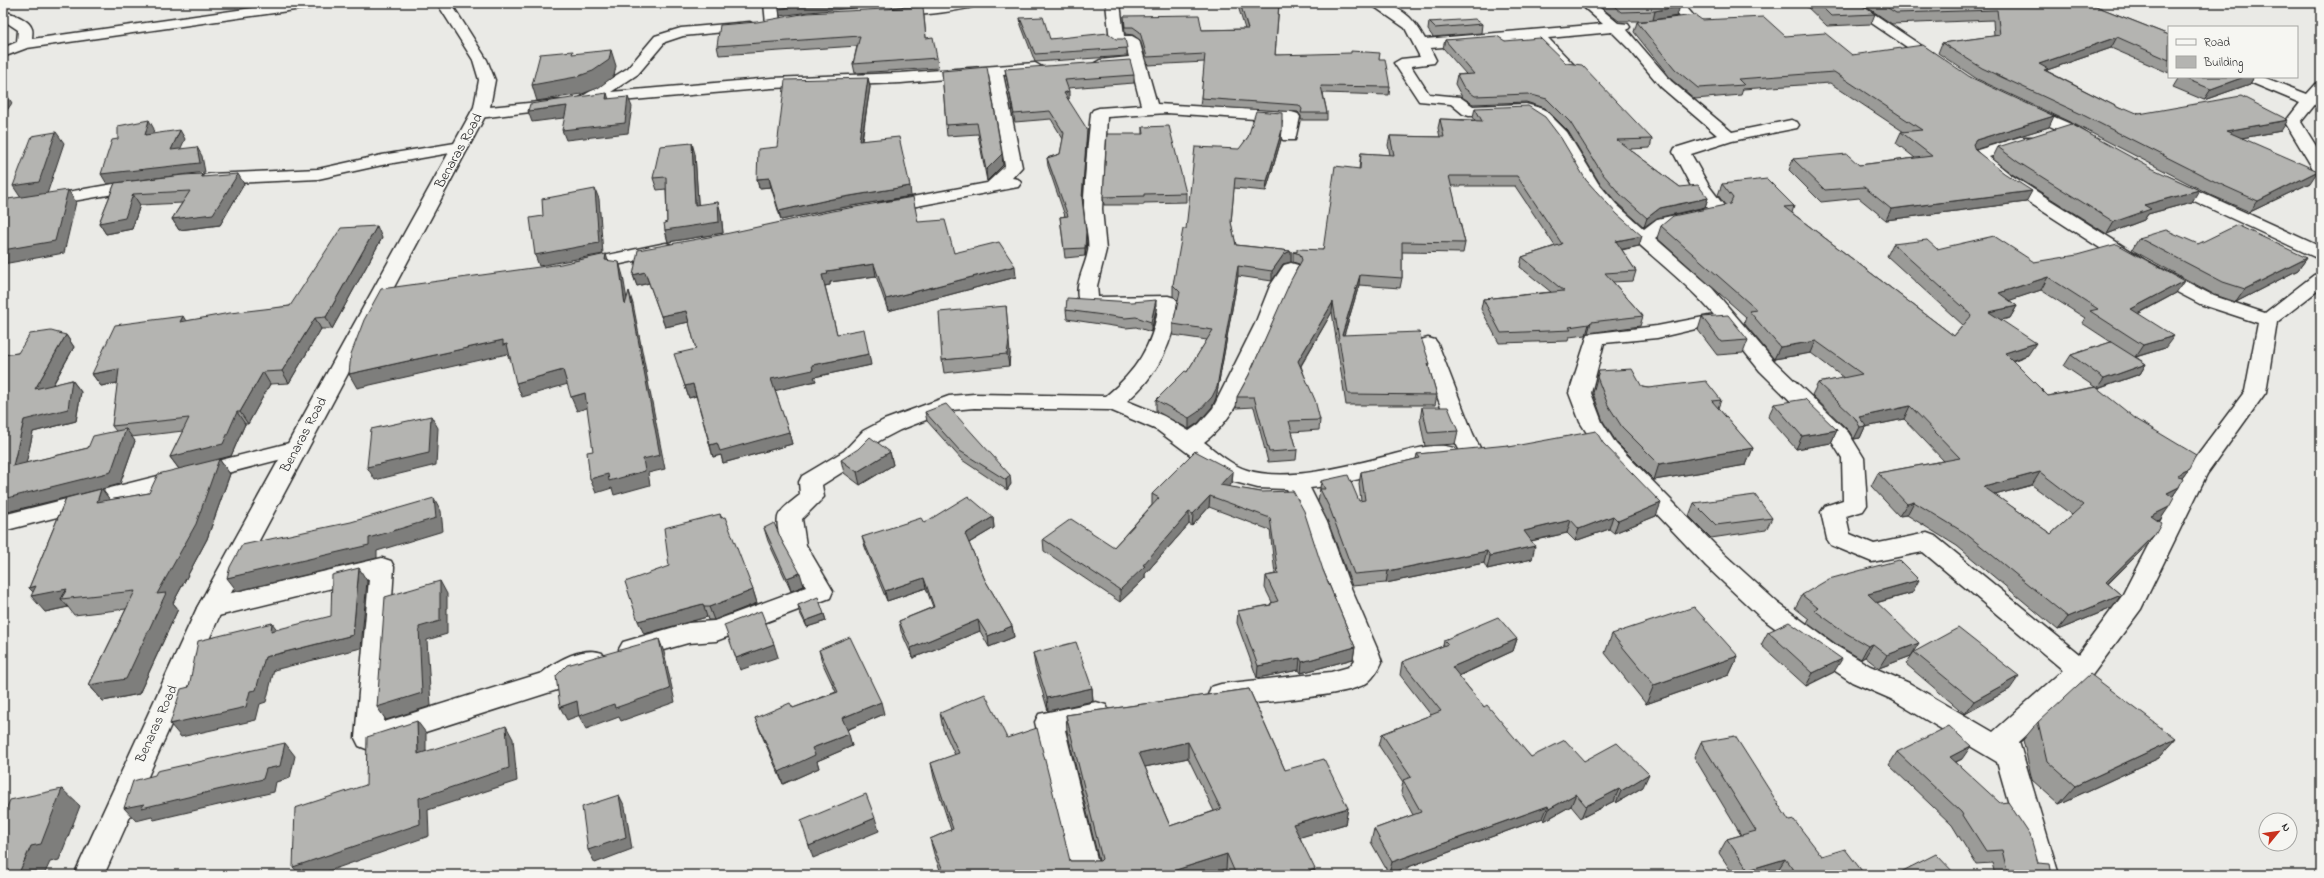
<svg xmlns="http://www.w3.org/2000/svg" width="2324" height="878" font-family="'Indie Flower',sans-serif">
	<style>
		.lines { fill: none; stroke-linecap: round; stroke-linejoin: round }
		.street-casing { stroke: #2b2b2b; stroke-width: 3 }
		.secondary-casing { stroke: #2b2b2b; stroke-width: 3 }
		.street { fill: #f6f6f2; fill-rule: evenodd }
		.secondary { fill: #f6f6f2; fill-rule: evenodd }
		.wall { fill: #9b9b98; stroke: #2b2b2b; fill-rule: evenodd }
		.shaded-wall { fill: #7e7e7c; stroke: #2b2b2b }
		.building { fill: #b4b4b1; stroke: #2b2b2b; fill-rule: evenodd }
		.labels { text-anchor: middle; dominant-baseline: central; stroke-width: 3.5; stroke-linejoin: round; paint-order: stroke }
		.street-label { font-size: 14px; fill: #2b2b2b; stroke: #f6f6f2 }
	</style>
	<rect width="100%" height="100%" fill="#eaeae6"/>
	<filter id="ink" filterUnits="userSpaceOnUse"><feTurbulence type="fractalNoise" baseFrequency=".025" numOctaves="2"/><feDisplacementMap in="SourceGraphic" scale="8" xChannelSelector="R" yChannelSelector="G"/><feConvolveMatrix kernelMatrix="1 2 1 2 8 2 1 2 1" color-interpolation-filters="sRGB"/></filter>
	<g filter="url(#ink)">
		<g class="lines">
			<defs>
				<g id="street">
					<path d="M287,3H323L316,7L27,48L3,57V48L17,42L18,30L3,20V12C11,12 30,20 32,29C33,31 32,36 32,39Z"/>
					<polygon points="764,3 778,3 780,24 778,27 773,28 766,24"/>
					<path d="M947,3H980C974,11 893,20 887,12L894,8Z"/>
					<path d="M1106,3H1120L1124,36H1132L1139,40L1157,104L1292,112L1298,114L1300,117L1295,140H1283L1281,137L1283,121L1167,113L1107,117L1102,209L1106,250L1097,286L1098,297L1168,296L1175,298L1178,302C1174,342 1158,375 1127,401L1164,416L1189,431L1199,424L1213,408L1255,324L1270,286L1284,265L1291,263L1298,265L1300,269C1269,319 1252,407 1204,442C1217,452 1231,465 1247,470C1287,483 1352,465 1391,455C1411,450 1434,442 1454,448L1457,453L1454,458C1439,462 1424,462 1409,466C1375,474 1344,485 1310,488L1327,522L1348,581L1379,653L1382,662C1379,669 1374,677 1368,682C1350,697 1249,703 1221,706L1211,703L1208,695L1211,687L1221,684L1331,672L1349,667L1355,660L1323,581L1304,522L1287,489L1258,488L1231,481L1213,472L1157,430L1110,410L974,408L952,410L900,430L879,441L860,461L822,485L824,497L802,519L806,545L833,591L830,598L716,641L688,643L632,659L623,656L619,649L623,642L688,623L714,621L806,587C796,569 774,539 778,517C780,509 794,500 800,495L799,482L802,476L844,451L863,431L884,420L949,396L974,394L1106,396C1135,372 1153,346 1158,308L1132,310L1082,307C1070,290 1085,269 1088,251C1090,238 1084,222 1084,208C1084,176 1088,145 1091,113L1093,110L1099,108L1141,105L1131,66L1100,68L1093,64L1100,60L1129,57L1126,45H1117L1110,41Z"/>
					<path d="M1369,3C1398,3 1412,15 1425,39L1603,24L1579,3H1594L1618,23L1628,24L1630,27L1627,30L1671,81L1732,132L1791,120L1797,122L1799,125L1797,128L1732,141L1691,154L1709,186L1728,211L1725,215L1669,227L1655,238L1712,288L1774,361L1848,432L1864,458L1867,505L1863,511L1846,516L1850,534L1874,544L1927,533L1935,536L2079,654L2122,596L2189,466L2245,391L2258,323L2200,304L2131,268L1999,183L1969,156L1971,152L2020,137H2032L2034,140L2032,143L1989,157L2011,175L2145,260L2214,296L2265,313L2314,275L2321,273V288L2277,322L2266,392L2207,474L2141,609L2090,678L2019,742L2059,875H2029L1997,762L1891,699L1852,682L1820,661L1760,617L1706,566L1600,454L1580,422L1569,393L1588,334L1657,326L1714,315C1675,269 1622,237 1585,189C1570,169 1552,120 1526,114L1469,116L1463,114L1451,104L1419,101L1394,63L1401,59L1420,57L1405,28ZM1612,32L1630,50L1661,87L1717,135L1675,148L1673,152L1692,188L1708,208L1657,219L1644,229L1616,204L1598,183L1567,132L1544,109L1526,104L1473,106L1460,97L1429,94L1411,66L1434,63L1436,60L1430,48L1533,40L1565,71L1570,72L1577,68L1548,38ZM1724,326L1760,371L1832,442L1842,458L1843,500L1825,506L1821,512L1827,539L1831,545L1872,562L1923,552L2063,670L1993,732L1909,683L1870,666L1838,647L1778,603L1724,554L1616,444L1602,422L1591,393L1604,343L1657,338L1704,327Z"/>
					<path d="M1669,3H1683L1697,20C1692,27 1668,29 1660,27L1658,24L1660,21L1680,17Z"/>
					<polygon points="1842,3 1858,3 1947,63 1945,66 1935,66"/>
					<polygon points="750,22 757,26 755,29 683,36 665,42 638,74 611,92 772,78 901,73 1035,63 1042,67 1040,70 1003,74 1022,167 1012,178 1018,179 1021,183 1018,187 885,212 879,211 876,207 879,203 885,202 987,183 1005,166 989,75 901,83 772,88 586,104 581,102 578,99 628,68 655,36 681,28"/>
					<polygon points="2242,77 2263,77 2307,94 2316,84 2321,82 2321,97 2301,122 2321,154 2321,173 2315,172 2285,122 2300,103 2245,80"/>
					<polygon points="559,100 565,102 567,105 565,108 479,118 473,116 471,113 473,110 479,108"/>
					<polygon points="2024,104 2073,125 2098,141 2096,144 2084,144 2061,131 2018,112 2016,109 2018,106"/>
					<polygon points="461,142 467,144 469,147 467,150 382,165 318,179 210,184 204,183 201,179 204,175 210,174 318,169 382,155"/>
					<polygon points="2168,177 2321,247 2321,260 2162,186 2159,182 2162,178"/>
					<polygon points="142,179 148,180 151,184 148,188 33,208 3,211 3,201 33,198"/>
					<polygon points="666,243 672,245 675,249 672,253 579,273 572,271 570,267 572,263 579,261"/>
					<polygon points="1428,338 1435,340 1438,344 1473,434 1482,452 1479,457 1471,460 1463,457 1451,434 1418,344 1421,340"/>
					<polygon points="297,441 305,443 308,448 305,453 3,531 3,515"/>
					<path d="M382,558L391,561L394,567L384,722L542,673C557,660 583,646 602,653L606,660L602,667L573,677L560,689L369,750L359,746L355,738L369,579L210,618L201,615L197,608L201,601L210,598Z"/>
					<polygon points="1096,702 1106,705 1110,713 1106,721 1065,730 1101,875 1071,875 1035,722 1039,714"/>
				</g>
				<polygon id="secondary" points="437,3 451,3 487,60 495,80 490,107 223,608 104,875 74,875 197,608 474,107 479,80 473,60"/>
			</defs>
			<use href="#street" class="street-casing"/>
			<use href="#secondary" class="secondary-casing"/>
			<use href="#street" class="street"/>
			<use href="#secondary" class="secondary"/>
		</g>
		<g class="wall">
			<polygon points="1237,3 1323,3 1279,5 1275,55 1379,59 1390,87 1389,95 1323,93 1327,113 1327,120 1301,120 1301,116 1298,112 1200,106 1201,98 1205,62 1148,65 1140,40 1133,35 1125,34 1124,16 1202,30 1245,29"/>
			<polygon points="1595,3 1676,3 1677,16 1660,19 1702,20 1785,36 1852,55 1970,77 2049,127 1975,149 2026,202 1886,220 1859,198 1821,202 1789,170 1793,159 1859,165 1915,158 1896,143 1901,132 1904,132 1830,83 1743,89 1741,95 1695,99 1672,80 1634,32 1637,22 1648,21 1619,21"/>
			<polygon points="1803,3 1858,3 1875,14 1871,24 1827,26"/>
			<polygon points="1861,3 2088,3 2169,35 2169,73 2111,48 2047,70 2047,71 2121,109 2139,114 2281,131 2242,138 2310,183 2250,212 2213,196 2074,124 1977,79 1938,53 1942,43 1994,36 1993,20 1892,24"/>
			<polygon points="924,16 926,38 937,58 938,68 855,73 853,64 857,46 719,55 717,46"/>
			<polygon points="1020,18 1050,39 1127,48 1127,56 1035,62 1021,25"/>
			<polygon points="1429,22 1482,24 1481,33 1433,37 1428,30"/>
			<polygon points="1445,40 1505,41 1566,63 1652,139 1650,148 1629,149 1680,187 1708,198 1705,207 1657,218 1644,227 1617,203 1599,182 1568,131 1545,108 1526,102 1473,104 1462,97 1455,84 1457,75 1466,74 1443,48"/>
			<polygon points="1005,69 1134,75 1134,83 1068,88 1069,99 1068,100 1087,137 1083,203 1087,241 1085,256 1065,258 1060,217 1065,216 1048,166 1047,158 1060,154 1063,139 1051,119 1015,122 1006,76"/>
			<polygon points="942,71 1002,154 1003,165 987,181 978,134 947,136 946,125"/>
			<polygon points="2178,77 2254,77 2250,84 2204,100 2173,87 2179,77"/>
			<polygon points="868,78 870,87 862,141 911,196 834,209 781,220 771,187 759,188 757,179 777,147"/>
			<polygon points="1475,108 1586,180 1639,246 1622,250 1636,271 1633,281 1613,282 1643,316 1640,326 1588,333 1586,335 1569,337 1568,341 1499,343 1481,309 1483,299 1551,292 1520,267 1522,257 1555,246 1515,186 1451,186 1465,243 1463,253 1402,252 1402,278 1400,288 1359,285 1344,335 1430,364 1429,368 1437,395 1435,405 1346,405 1332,312 1301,366 1320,420 1319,430 1292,432 1297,450 1296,460 1268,462 1254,407 1236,408 1237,397 1249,375 1299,264 1293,262 1293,252 1297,252 1323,250 1359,169 1361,153 1390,155 1388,145 1390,136 1440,137 1438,128 1440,119 1475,120 1473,117"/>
			<polygon points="1143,127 1186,193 1186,202 1144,203 1144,205 1104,205 1103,197 1143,134"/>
			<polygon points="1248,137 1281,140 1266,191 1234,188 1231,223 1236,245 1291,251 1291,262 1283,264 1272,281 1238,276 1216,398 1212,407 1198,423 1189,429 1156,411 1156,400 1187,372 1207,340 1173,335 1173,324 1178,301 1173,296 1173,285 1186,229"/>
			<polygon points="1998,147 2192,202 2148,214 2144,220 2107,234 2012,174 1992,159"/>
			<polygon points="695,154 698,204 721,213 723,233 668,242 665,230 667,222 666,189 657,190 653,178"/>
			<polygon points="201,174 203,177 244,184 220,225 179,230 172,219 182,203 140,205 132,229 106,234 99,223 115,183"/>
			<path d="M1722,184L1794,206L1792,213L1954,336L1963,325L1887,256L1893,244L1937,249L2034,262L2176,293L2138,314L2165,348L2136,357L2146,364L2140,374L2098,389L2189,469L2182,478L2179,487L2172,497L2160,520L2158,521L2145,547L2108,584L2121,595L2112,608L2058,630L1957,546L1907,515L1899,516L1871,486L1878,473L1944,461L1904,419L1865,427L1860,438L1854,439L1849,431L1812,395L1818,383L1844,378L1811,353L1774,359L1744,323L1746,317L1657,238L1661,226L1725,205L1718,195ZM2041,290L2085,318L2082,323L2111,342L2071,355L2064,366L2095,387L2048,396L2013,361L2028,355L2001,320L2010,318L2017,306L2009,300ZM2032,485L2072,515L2051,534L1995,495Z"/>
			<polygon points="918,222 954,253 1016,277 888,311 876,276 830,282 830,285 825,286 837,334 871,365 814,377 816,381 775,390 792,444 723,463 721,455 713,457 696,396 689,398 678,366 696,349 689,322 665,327 649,283 637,286 633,275"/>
			<path d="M382,238L332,329H321L289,383L270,384L248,424H245L231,456L219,459L230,474L207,539L173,603L178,609L139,694L103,701L89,685L126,609L74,615L68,607L45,612L33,592L29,588L66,498L3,513V355L18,353L66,335L74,347L53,385L72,380L81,392L76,421L33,432L26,463L88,448L116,431L112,426L118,383L101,386L92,374L186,321L290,306ZM183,431L170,457L179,469L149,493L110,500L102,489L120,484L135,441L131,437Z"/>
			<polygon points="2139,238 2198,244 2307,258 2298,270 2236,302 2215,295 2132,250"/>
			<polygon points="1066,310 1156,310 1151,332 1136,327 1126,328 1067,319"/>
			<polygon points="1702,317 1748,340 1743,353 1717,355 1698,330"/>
			<polygon points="1010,353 1009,366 944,373 942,360"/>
			<polygon points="1599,371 1642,387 1721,400 1718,408 1753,448 1746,465 1654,480 1617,443 1603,421 1593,393"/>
			<polygon points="1774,404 1837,430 1831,443 1796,449 1768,417"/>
			<polygon points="1422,407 1458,431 1455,444 1425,446 1420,420"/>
			<polygon points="925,412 1011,484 1007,490 962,460 927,421"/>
			<polygon points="1603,443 1656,516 1614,533 1609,529 1575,541 1567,533 1531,541 1532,559 1487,569 1484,563 1386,583 1352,586 1328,522 1318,502 1321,481 1359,501 1361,501 1359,484 1361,472 1416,459 1417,454 1509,447"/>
			<polygon points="890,452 893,465 860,485 844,473 841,460"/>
			<polygon points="1233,471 1232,483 1229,487 1261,492 1323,570 1355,647 1353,659 1301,673 1299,670 1257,678 1237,623 1238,611 1270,605 1271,603 1272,602 1265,588 1266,576 1275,574 1270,530 1209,507 1192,526 1189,524 1145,574 1145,578 1120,602 1044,551 1043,539 1114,547 1152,505 1152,494"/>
			<polygon points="1694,503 1772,518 1766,530 1711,538 1689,516"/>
			<polygon points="720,514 753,590 757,603 714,620 708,620 707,617 644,634 669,566"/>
			<polygon points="993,517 994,528 969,543 985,580 1012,626 1014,637 989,647 980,631 913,658 901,631 899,621 933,607 926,588 887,601 865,547 862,537 924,523"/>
			<polygon points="764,528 782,541 804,586 791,591 768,541"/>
			<polygon points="1912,593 1876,603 1911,656 1879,668 1865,657 1861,659 1839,646 1807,623 1809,619 1795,608 1802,595"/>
			<polygon points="798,605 824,614 826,621 807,627 799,611"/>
			<polygon points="1768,632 1834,672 1806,686 1761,645"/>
			<polygon points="1612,634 1738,656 1729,675 1646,704 1605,653"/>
			<polygon points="1517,639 1513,651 1459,676 1484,707 1531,757 1584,761 1643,787 1616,803 1614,801 1581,818 1571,806 1544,821 1543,818 1389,874 1371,842 1374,829 1413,815 1401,792 1403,782 1379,746 1382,734 1431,715 1400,675 1402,662 1443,646 1444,640"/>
			<polygon points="819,650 884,714 847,730 852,746 817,761 819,768 783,784 760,731 755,718 793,708 836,692 822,662"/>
			<polygon points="1914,652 2010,689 1965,714 1906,664"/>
			<polygon points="1033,653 1092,688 1093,701 1048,711 1035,666"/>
			<path d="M1249,689L1285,770L1348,808L1345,824L1300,837L1314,875H1228L1226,869L1207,875H942L934,854L930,839L951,830L934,778L931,763L955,755L943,729L940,713L1070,861H1099L1067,731L1066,715ZM1188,758L1214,811L1170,826L1145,767Z"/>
			<polygon points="2038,722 2176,739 2159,758 2059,804 2032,780 2023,740"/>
			<polygon points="1701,742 1789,821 1822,856 1865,875 1778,875 1776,873 1770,875 1734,875 1719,853 1727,839 1741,835 1694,757"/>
			<polygon points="1897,752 1962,759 1956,762 2038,863 2052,875 1995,875 1992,863 1976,864 1952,825 1889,765"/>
		</g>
		<g class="shaded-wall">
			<polygon points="817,3 911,3 809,12 780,16 779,9 807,4"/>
			<polygon points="1680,6 1677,16 1653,20 1655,11"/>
			<polygon points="2117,37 2111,48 2047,70 2043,79 2039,64"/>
			<polygon points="611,50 616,66 614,76 598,88 582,94 537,101 532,85"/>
			<polygon points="2244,77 2254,77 2250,84 2204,100 2211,89"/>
			<polygon points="868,78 870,87 860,150 859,141"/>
			<polygon points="1069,91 1069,99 1064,101 1064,93"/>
			<polygon points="5,92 12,103 3,116 3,95"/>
			<polygon points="607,93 610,103 606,99"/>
			<polygon points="628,97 632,107 628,133 566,140 562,130"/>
			<polygon points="567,106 571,117 532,122 528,111"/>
			<polygon points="2054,116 2049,127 1971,151 1973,144 1976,140"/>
			<polygon points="149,120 154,129 150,144 145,135"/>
			<polygon points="2288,120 2281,131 2219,142 2226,131"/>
			<polygon points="1087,129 1087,137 1082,206 1082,198"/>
			<polygon points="180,130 185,139 176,159 171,150"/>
			<polygon points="1282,130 1281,140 1266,191 1267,181"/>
			<polygon points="56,132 64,143 47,194 21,198 13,186"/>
			<polygon points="692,143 695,154 699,216 695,205"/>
			<polygon points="197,147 202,156 205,172 107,184 101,174"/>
			<polygon points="1002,154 1003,165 987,181 986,170"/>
			<polygon points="2318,171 2310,183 2250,212 2258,201"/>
			<polygon points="238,174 244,184 220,225 179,230 172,219"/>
			<polygon points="769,178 771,187 759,188 757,179"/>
			<polygon points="910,186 911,196 834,209 781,220 779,211 832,199"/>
			<polygon points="595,189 599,199 603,254 539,266 535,255"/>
			<polygon points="68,190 76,202 64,253 3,264 3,250"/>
			<polygon points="2199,190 2192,202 2148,214 2144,220 2107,234 2114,222 2144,205"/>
			<polygon points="2032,191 2026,202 1886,220 1891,209"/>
			<polygon points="133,194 140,205 132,229 106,234 99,223"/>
			<polygon points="1708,198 1705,207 1657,218 1644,227 1647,218 1660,208"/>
			<polygon points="718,202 721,213 723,233 668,242 665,230"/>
			<polygon points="377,226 382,238 332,329 326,317"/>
			<polygon points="1086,232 1087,241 1085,256 1085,248"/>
			<polygon points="1642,236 1639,246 1613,251 1616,241"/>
			<polygon points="1291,251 1291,262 1283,264 1272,281 1272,271 1284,254"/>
			<polygon points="606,254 610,268 605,260"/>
			<polygon points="2307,258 2298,270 2236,302 2245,289"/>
			<polygon points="619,262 623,276 630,318 625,305"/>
			<polygon points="874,264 876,276 830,282 830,285 824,286 822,275 827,271"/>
			<polygon points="1015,266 1016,277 888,311 886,299"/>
			<polygon points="1238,266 1238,276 1216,398 1212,407 1198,423 1189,429 1189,418"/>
			<polygon points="645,272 649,283 637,286 633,275"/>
			<polygon points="1360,275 1359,285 1341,345 1342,335"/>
			<polygon points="2048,277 2041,290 1993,306 1999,293"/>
			<polygon points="2184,281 2176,293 2124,321 2131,309"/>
			<polygon points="629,291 633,304 665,469 648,473 650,485 614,495 612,488 596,493 590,479 643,459"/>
			<polygon points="1156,300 1156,310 1151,332 1151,322"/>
			<polygon points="1333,302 1332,312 1297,372 1298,361"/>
			<polygon points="1006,306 1010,353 1009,366 1007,354"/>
			<polygon points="2017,306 2010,318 1983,324 1989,312"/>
			<polygon points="686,311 689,322 665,327 661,316"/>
			<polygon points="183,316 190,328 180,322"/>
			<polygon points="315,318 321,329 289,383 282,371"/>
			<polygon points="1591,322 1588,333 1586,335 1589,324"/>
			<polygon points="66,335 74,347 44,400 35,389"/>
			<polygon points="2174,336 2165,348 2135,357 2143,345"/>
			<polygon points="503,340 507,344 513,358 509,359 507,354 357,388 349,374"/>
			<polygon points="1816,341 1811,353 1774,359 1780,347"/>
			<polygon points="2036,343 2028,355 1998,365 2005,353"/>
			<polygon points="869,354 871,365 814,377 816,381 774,391 771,379 812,365"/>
			<polygon points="2146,364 2140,374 2097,389 2104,379"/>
			<polygon points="119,369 128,381 101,386 92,374"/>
			<polygon points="563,370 568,384 522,397 516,383"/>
			<polygon points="263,372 270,384 248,424 240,412"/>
			<polygon points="72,380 81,392 76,421 33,432 23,478 13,466 24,420"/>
			<polygon points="693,384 696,396 689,398 685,386"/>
			<polygon points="585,393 590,407 577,411 571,397"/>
			<polygon points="1910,406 1904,419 1865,427 1860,438 1854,439 1860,427 1859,417"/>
			<polygon points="237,412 245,424 231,456 219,459 230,474 207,539 173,603 178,609 139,694 103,701 89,685 157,594 179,469 170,457"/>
			<polygon points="431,416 438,428 436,465 375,480 367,467"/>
			<polygon points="126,429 135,441 120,484 102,489 113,504 97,502 101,489 3,513 3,499"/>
			<polygon points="1837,430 1831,443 1796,449 1802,436"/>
			<polygon points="789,432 792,444 723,463 721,455 713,457 710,445 717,443"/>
			<polygon points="1753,448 1746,465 1654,480 1659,464"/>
			<polygon points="890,452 893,465 860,485 857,472"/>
			<polygon points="2189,469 2179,482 2177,475"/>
			<polygon points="1233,471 1232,483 1219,497 1220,485"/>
			<polygon points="2040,472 2032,485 1976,500 1984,487"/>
			<polygon points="1010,475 1011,484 1007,490 1006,480"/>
			<polygon points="2179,487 2170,500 2167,493"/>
			<polygon points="1210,496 1209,507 1192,526 1193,514"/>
			<polygon points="434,498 441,511 443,531 377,551 377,558 237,591 227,578 369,538"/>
			<polygon points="1914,502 1907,515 1899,516 1907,504"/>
			<polygon points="1661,503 1656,516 1614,533 1618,521"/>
			<polygon points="2169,507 2160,520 2142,528 2151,516"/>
			<polygon points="1189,512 1189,524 1145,574 1145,578 1120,602 1120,590"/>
			<polygon points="1613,516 1609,529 1575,541 1579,529"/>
			<polygon points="993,517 994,528 967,544 965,534"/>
			<polygon points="1571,520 1567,533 1521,543 1524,531"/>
			<polygon points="2155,534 2145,547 2096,595 2106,582"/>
			<polygon points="1535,546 1532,559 1487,569 1490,556"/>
			<polygon points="1487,551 1484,563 1386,583 1388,571"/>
			<polygon points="359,568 367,581 361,648 274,670 266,702 260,704 256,720 181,737 170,724 265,657 353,635"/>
			<polygon points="800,573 804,586 791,591 787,578"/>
			<polygon points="924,578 926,588 887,601 885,591"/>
			<polygon points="1919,580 1912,593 1860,607 1868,594"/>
			<polygon points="440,581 447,594 447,634 427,640 431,706 386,720 377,707"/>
			<polygon points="36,586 67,589 61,599 68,607 45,612 31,596 36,595 29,588"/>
			<polygon points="753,590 757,603 714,620 709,607"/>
			<polygon points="2121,595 2112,608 2058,630 2068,617"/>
			<polygon points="703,604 707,617 644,634 638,621"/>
			<polygon points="824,614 826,621 807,627 805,621"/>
			<polygon points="978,620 980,631 913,658 911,648"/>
			<polygon points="272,623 282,636 271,631"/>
			<polygon points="1012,626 1014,637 989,647 988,636"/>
			<polygon points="659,639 664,652 675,702 621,721 619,717 586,729 579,716"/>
			<polygon points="1517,639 1513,651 1449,680 1452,667"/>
			<polygon points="1919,643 1911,656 1879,668 1887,655"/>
			<polygon points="774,644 778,657 740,670 736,658"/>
			<polygon points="1873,644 1865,657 1861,659 1868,646"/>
			<polygon points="1355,647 1353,659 1301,673 1302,662"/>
			<polygon points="1738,656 1729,675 1646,704 1654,685"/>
			<polygon points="1300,658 1299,670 1257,678 1258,666"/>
			<polygon points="1842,659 1834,672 1806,686 1813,673"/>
			<polygon points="2019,676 2010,689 1965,714 1974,701"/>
			<polygon points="1092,688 1093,701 1048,711 1047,698"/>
			<polygon points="577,701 583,714 567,720 560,707"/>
			<polygon points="881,702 884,714 846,730 842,718"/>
			<polygon points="417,721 426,733 426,767 418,754"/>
			<polygon points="506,726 513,739 517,781 428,810 429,836 317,875 300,875 293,867 419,798"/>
			<polygon points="849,734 852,746 817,761 819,768 783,784 779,772 812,748"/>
			<polygon points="2176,739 2159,758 2059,804 2075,786"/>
			<polygon points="1188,742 1188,758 1140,768 1139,753"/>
			<polygon points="285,743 295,756 290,778 276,782 274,792 154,820 152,817 136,821 124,808 266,769"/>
			<polygon points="1971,746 1962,759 1941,769 1950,757"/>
			<polygon points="1649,774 1643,787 1616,803 1621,791"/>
			<polygon points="62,789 80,806 59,860 50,862 44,875 18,875 31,846"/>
			<polygon points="1619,789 1614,801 1581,818 1586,806"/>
			<polygon points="1576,794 1571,806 1544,821 1549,809"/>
			<polygon points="619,795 625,807 632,849 595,863 588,850"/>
			<polygon points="1548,806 1543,818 1389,874 1392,862"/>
			<polygon points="1348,808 1345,824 1291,840 1293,824"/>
			<polygon points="875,818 879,831 813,858 809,846"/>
			<polygon points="1227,854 1226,869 1207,875 1160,875"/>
			<polygon points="1785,859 1776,873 1770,875 1745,875 1748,870"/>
			<polygon points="1315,869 1314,875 1297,875"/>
		</g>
		<g class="building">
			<polygon points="778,3 817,3 807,4 779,9"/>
			<polygon points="1240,3 1279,3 1275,55 1351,53 1351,51 1380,53 1379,59 1385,59 1390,87 1321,86 1327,113 1301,113 1302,109 1299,105 1201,98 1205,54 1147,57 1140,32 1133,27 1125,27 1124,16 1199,15 1202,30 1248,29"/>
			<polygon points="1610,3 1676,3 1680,6 1655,11 1621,12"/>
			<polygon points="1818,3 1858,3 1875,14 1831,16"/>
			<polygon points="1880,3 2088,3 2169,35 2169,60 2117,37 2039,64 2048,69 2044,70 2121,109 2125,108 2139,114 2241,96 2288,120 2226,131 2318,171 2258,201 2220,184 2079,113 1982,68 1942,43 2000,35 1997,10 1896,13"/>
			<polygon points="923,7 926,38 933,37 937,58 853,64 860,36 717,46 720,25 757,22 807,13"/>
			<polygon points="1695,15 1702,20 1764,17 1785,36 1825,33 1852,55 1923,45 1970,77 2054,116 1976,140 1973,144 1975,150 2004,173 2032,191 1891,209 1864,187 1825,190 1793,159 1847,154 1859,165 1932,156 1901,132 1922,130 1834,72 1738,79 1744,85 1698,88 1675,69 1637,22"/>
			<polygon points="1043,17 1050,39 1108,33 1116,39 1125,39 1127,48 1035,54 1020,18"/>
			<polygon points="1475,19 1482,24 1435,28 1429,22"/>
			<polygon points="1497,36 1505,41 1540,38 1566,63 1582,65 1652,139 1617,140 1680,187 1698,185 1708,198 1660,208 1647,218 1620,194 1602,173 1570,122 1547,99 1528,94 1475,96 1464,88 1457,75 1474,74 1445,40"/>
			<polygon points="611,50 609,60 593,71 576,77 532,85 540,54 573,51 572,54"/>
			<polygon points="1130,60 1134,75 1065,80 1069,91 1064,93 1087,129 1082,198 1086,232 1085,248 1064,249 1060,217 1068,216 1047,158 1060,154 1064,133 1050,111 1014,114 1005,69"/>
			<polygon points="987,67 1002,154 986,170 977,123 946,125 942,71"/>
			<polygon points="2181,77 2244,77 2211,89"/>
			<polygon points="868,78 859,141 899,137 910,186 832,199 779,211 769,178 757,179 758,149 777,147 785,80"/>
			<polygon points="607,93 606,99 628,97 625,123 562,130 567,106 528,111 530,104"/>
			<polygon points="1528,106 1545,117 1561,138 1586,180 1617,214 1642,236 1616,241 1636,271 1605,273 1643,316 1591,322 1589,324 1569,327 1571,330 1501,333 1483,299 1564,291 1522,257 1562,244 1517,176 1449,176 1465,243 1402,242 1402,278 1360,275 1342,335 1419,332 1430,364 1428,364 1437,395 1348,394 1333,302 1298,361 1315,400 1320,420 1289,421 1297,450 1269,452 1254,397 1237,397 1249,375 1291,280 1302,260 1300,254 1293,252 1297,252 1297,249 1323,250 1335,166 1360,169 1361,153 1394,155 1390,136 1444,137 1440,119 1482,121 1475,108"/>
			<polygon points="1256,111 1282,113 1282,130 1267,181 1235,178 1231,222 1236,245 1291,251 1284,254 1272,271 1238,266 1217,387 1212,397 1198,412 1189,418 1156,400 1185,371 1187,372 1213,330 1173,324 1180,292 1173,285 1183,229 1186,229 1195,147 1239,149 1248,137"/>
			<polygon points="149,120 145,135 180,130 171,150 197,147 200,163 101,174 112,140 118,139 118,126"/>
			<polygon points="2071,124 2151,168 2199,190 2144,205 2151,209 2114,222 2018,162 1998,147"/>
			<polygon points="1169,126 1186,193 1144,194 1144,196 1103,197 1107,134 1144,134 1143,127"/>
			<polygon points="56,132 39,182 13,186 32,136"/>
			<polygon points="692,143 695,205 718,202 719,222 665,230 664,223 667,222 666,177 653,178 660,146"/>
			<polygon points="201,174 202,177 238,174 213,214 172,219 190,191 133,194 125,218 99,223 115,183 183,175"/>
			<path d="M1767,179L1794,206L1784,207L1954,336L1972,315L1893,244L1927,240L1937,249L1994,236L2034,262L2077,255L2117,244L2184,281L2131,309L2174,336L2143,345L2090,311L2098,309L2048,277L1999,293L2017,306L1989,312L2036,343L2005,353L2048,396L2096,387L2136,419L2196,455L2189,469L2177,475L2183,479L2179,487L2167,493L2174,498L2169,507L2151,516L2161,523L2155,534L2106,582L2121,595L2068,617L1965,533L1914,502L1907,504L1878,473L1960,458L1910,406L1859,417L1866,426L1860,427L1855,418L1818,383L1862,374L1816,341L1780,347L1749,311L1757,310L1661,226L1673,216L1730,204L1733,198L1722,184ZM2040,472L2083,505L2051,534L1984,487Z"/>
			<polygon points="595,189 599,243 535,255 530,218 543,216 542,199"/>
			<polygon points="68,190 55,241 3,250 3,202 8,201 8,199"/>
			<polygon points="913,197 918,222 945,220 954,253 999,242 1015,266 886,299 874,264 827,271 828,274 822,275 837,334 864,329 869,354 812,365 813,370 771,379 789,432 720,451 717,443 710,445 693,384 685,386 674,354 696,349 686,311 661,316 645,272 633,275 638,250 725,234 832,211"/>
			<polygon points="2237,225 2307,258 2245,289 2223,282 2139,238 2166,230 2198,244"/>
			<polygon points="377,226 326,317 315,318 282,371 263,372 240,412 237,412 223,444 170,457 189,418 112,426 119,369 92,374 115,325 183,316 180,322 230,313 290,306 341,228"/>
			<polygon points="606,254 605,260 619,262 625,305 629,291 660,455 643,459 645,471 609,481 608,474 590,479 587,452 593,451 585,393 571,397 563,370 516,383 507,344 503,345 503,340 349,374 351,354 364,320 381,289 561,264"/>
			<polygon points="1067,298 1132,302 1156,300 1151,322 1136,317 1125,318 1066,310"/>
			<polygon points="1006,306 1009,340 1007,354 942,360 939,312"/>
			<polygon points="1728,315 1748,340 1721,342 1702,317"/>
			<polygon points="51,331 66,335 35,389 72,380 68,409 24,420 13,466 88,448 93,436 126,429 111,472 3,499 3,355 18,353 30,334"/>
			<polygon points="2111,342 2146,364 2104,379 2071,355"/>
			<polygon points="1632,369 1642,387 1648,388 1706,381 1721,400 1712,401 1753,448 1659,464 1622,427 1608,405 1597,377 1599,371"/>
			<polygon points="1805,399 1837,430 1802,436 1774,404"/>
			<polygon points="946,404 1010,475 1006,480 960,451 925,412"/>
			<polygon points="1422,407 1448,407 1458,431 1428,433"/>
			<polygon points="431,416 429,453 367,467 371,429"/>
			<polygon points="1596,431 1603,443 1661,503 1618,521 1613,516 1579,529 1571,520 1524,531 1535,546 1490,556 1487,551 1388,571 1354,574 1330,509 1320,489 1325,489 1321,481 1348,475 1359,501 1365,500 1361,472 1420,458 1417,454 1508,445 1509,447"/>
			<polygon points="870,437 890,452 857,472 841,460 858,449"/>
			<polygon points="1195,451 1233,471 1220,485 1261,492 1293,491 1304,511 1323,570 1355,647 1302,662 1300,658 1258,666 1238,611 1271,605 1271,603 1278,601 1266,576 1278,574 1270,518 1210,496 1193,514 1189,512 1143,565 1145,566 1120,590 1043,539 1071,519 1114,547 1159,498 1152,494"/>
			<polygon points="219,459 196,524 157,594 166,593 126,679 89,685 135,591 61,599 67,589 31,596 36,586 29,588 66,498 101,489 97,502 149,493 158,474"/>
			<polygon points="1755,495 1772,518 1716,525 1694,503"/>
			<polygon points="968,496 993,517 965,534 985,580 1012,626 988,636 978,620 911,648 899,621 934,607 924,578 885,591 862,537 921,518 924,523"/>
			<polygon points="434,498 436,518 369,538 369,545 227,578 230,567 242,545 351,522"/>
			<polygon points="720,514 721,518 725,517 753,590 709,607 704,607 703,604 638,621 625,582 669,566 664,528"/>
			<polygon points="774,523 782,541 800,573 787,578 764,528"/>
			<polygon points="1899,560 1919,580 1868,594 1919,643 1887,655 1873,644 1868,646 1846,633 1814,610 1818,608 1802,595 1829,579"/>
			<polygon points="359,568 353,635 265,657 256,690 250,691 246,707 170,724 181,689 189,687 198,641 272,623 271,631 331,616 332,575"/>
			<polygon points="440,581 440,621 419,627 422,693 377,707 385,597"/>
			<polygon points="818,597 824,614 805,621 798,605"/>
			<polygon points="1694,607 1738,656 1654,685 1612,634"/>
			<polygon points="761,611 774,644 736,658 724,625"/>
			<polygon points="1498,617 1517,639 1452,667 1484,707 1487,705 1531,757 1565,740 1584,761 1617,743 1649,774 1621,791 1619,789 1586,806 1576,794 1549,809 1548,806 1392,862 1374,829 1421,812 1403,780 1411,777 1382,734 1441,711 1402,662 1448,644 1444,640"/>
			<polygon points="1789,622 1842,659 1813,673 1768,632"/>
			<polygon points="1958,628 2019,676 1974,701 1914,652"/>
			<polygon points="850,637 881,702 842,718 849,734 812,748 815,755 779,772 755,718 790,703 793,708 838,692 819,650"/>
			<polygon points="659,639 670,689 615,708 614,704 579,716 577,701 560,707 556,676 567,665"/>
			<polygon points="1076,642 1092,688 1047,698 1033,653"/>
			<polygon points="2090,674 2176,739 2075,786 2047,761 2038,722"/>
			<path d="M1249,689L1285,770L1324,759L1348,808L1293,824L1315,869L1297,875H1236L1227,854L1160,875H945L930,839L953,829L931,763L959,753L940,713L985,694L1007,738L1037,728L1070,861H1100L1102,859L1066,715ZM1188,742L1221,809L1170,826L1139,753Z"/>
			<polygon points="417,721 418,754 506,726 509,768 419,798 420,824 293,867 295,808 366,785 367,737"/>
			<polygon points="1949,726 1971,746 1950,757 2000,803 2008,802 2030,835 2038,863 2050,864 2052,875 2008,875 2002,850 1986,851 1961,812 1897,752"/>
			<polygon points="1735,736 1789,821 1794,820 1822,856 1845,849 1865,875 1797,875 1785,859 1748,870 1727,839 1756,831 1701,742"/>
			<polygon points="285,743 280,766 266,769 263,779 142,808 144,804 124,808 133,781 155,775 157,771"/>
			<polygon points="62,789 41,844 31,846 18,875 3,875 3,817 10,800"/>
			<polygon points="866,794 875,818 809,846 801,821"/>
			<polygon points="619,795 626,837 588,850 582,807"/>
			<polygon points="1936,854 1956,875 1895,875"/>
		</g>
	</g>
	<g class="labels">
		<g class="street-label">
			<text transform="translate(459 151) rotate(-61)">Benaras Road</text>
			<text transform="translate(304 435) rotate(-62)">Benaras Road</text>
			<text transform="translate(157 724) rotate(-66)">Benaras Road</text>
		</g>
	</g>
	<rect width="2324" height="878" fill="none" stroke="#f6f6f2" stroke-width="16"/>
	<rect x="8" y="8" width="2308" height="862" fill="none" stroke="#2b2b2b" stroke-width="1.5" filter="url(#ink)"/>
	<rect x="2168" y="26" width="130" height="52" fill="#f6f6f2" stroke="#a5a5a2"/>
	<rect x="2176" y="39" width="20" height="6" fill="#f6f6f2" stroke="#a5a5a2"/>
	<text x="2204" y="46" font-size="12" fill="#2b2b2b">Road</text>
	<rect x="2176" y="56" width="20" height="12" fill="#b4b4b1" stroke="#a5a5a2"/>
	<text x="2204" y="66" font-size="12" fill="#2b2b2b">Building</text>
	<g transform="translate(2278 832) rotate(61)"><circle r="19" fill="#f6f6f2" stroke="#a5a5a2"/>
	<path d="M0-3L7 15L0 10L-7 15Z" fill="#c8321e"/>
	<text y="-6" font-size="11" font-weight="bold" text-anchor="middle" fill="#2b2b2b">N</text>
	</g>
</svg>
